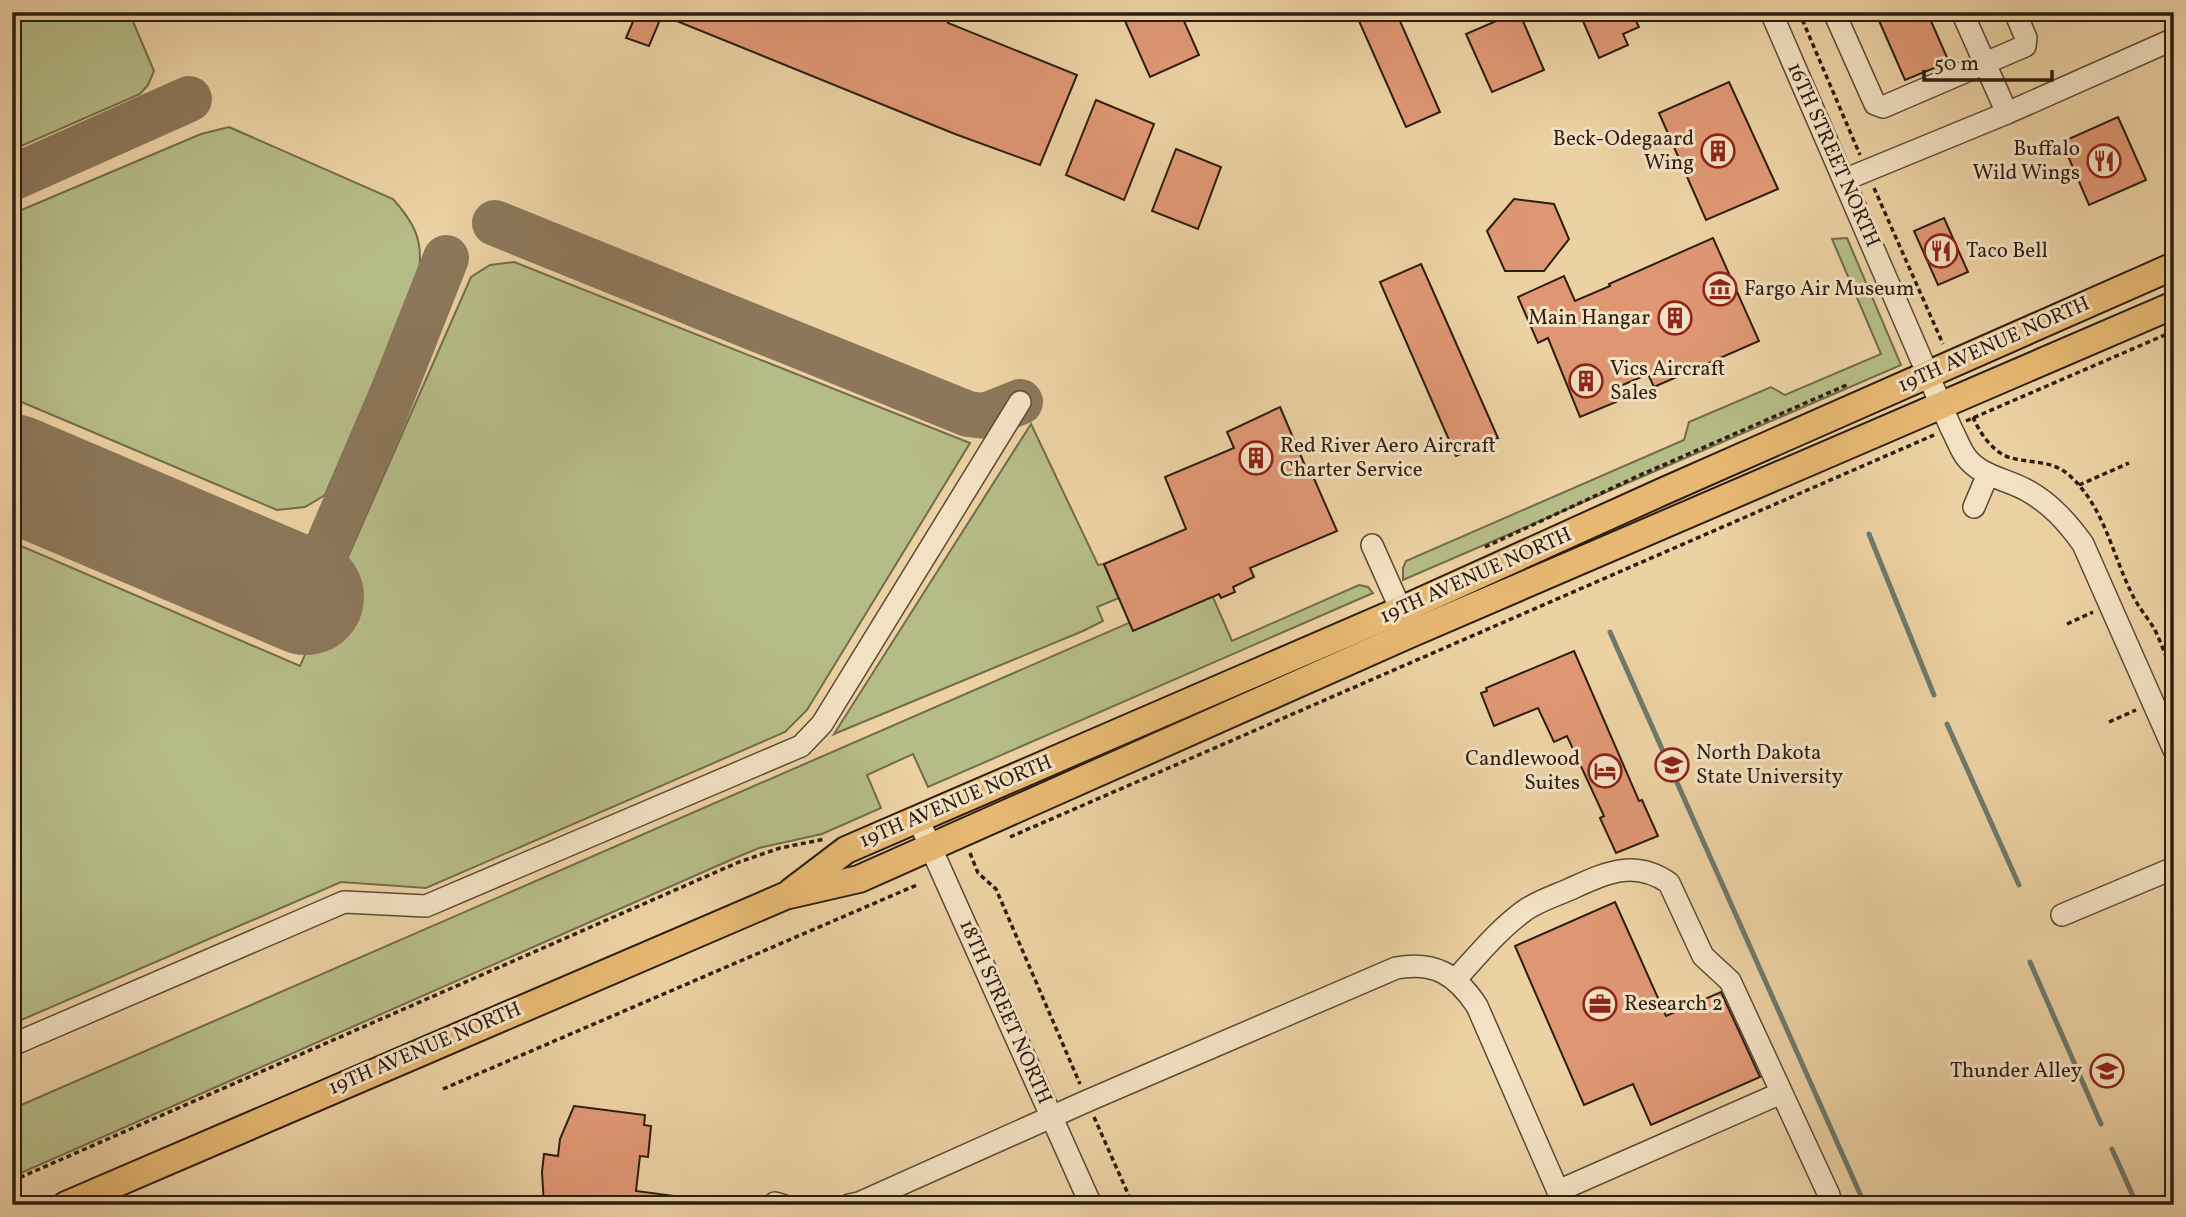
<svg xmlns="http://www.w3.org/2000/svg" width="2186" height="1217" font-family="Vollkorn,serif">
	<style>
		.green { fill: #b6bc87; stroke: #726c4c; stroke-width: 2 }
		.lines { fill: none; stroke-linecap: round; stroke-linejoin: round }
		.stream { stroke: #6e796b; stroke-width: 5 }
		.taxiway { stroke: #8c775a; stroke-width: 46 }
		.runway { stroke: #8c775a; stroke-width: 116 }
		.building { fill: #df9773; stroke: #2d1d12; stroke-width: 2 }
		.minor-casing { stroke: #5d4a36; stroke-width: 24 }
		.major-casing { stroke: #2d1d12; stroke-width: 30 }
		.path { stroke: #2d1d12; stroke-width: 3.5; stroke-dasharray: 5 3.5; stroke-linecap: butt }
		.minor { stroke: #f3e1c3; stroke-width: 21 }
		.major { stroke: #e6b872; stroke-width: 26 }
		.labels { text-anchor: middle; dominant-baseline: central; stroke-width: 6; stroke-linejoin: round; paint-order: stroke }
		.poi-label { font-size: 21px; fill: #2d1d12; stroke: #f3e1c3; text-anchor: start }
		.street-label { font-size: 21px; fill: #2d1d12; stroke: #f3e1c3 }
	</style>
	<rect width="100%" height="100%" fill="#ecd1a3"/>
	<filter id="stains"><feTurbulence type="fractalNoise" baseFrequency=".00286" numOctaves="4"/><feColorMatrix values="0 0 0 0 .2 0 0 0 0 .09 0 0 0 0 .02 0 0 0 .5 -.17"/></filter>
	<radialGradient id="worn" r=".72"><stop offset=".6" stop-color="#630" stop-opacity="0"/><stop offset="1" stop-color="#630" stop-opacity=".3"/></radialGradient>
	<g class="green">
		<polygon points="12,12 129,12 154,71 148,85 140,94 12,150"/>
		<path d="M229,127L393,199C417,226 424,243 418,279L325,495L305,507L277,510L12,398V214L201,134Z"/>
		<polygon points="1847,238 1901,365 1403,580 1403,568 1406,561 1684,440 1689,422 1771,387 1785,395 1881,354 1832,239"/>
		<polygon points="514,262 970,443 807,710 785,732 426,888 341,882 12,1024 12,542 300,666 471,277 490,265"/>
		<polygon points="1031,424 1098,565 1104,564 1119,598 1097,607 1103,621 1083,631 834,734"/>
		<polygon points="1359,585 1368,587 1373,593 928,787 913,754 867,775 881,808 822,834 759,848 735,858 12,1177 12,1109 1209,588 1232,641"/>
	</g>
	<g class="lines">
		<g class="stream">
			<polyline points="1869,534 1934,695"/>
			<polyline points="1610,632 1865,1205"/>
			<polyline points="1947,724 2019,885"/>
			<polyline points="2030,962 2101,1124"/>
			<polyline points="2112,1149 2137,1205"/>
		</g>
		<g class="taxiway">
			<polyline points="12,178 189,99"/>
			<polyline points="495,223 968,414 985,416 1020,402"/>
			<polyline points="306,597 384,415 446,258"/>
		</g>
		<polyline class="runway" points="12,472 306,597"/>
	</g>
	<g class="building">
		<polygon points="637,12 952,12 948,23 1077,75 1040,165 955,134 662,15 649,46 626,38"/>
		<polygon points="1121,12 1180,12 1199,55 1150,77"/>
		<polygon points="1355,12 1396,12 1440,112 1406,127"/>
		<polygon points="1517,12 1519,12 1544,70 1492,92 1466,34"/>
		<polygon points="1579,12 1632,12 1639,27 1623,34 1628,45 1599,58"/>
		<polygon points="1886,12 1927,12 1949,62 1905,80 1877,16"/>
		<polygon points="1729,82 1778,189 1706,220 1659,113"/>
		<polygon points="1096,100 1154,124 1124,200 1066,175"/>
		<polygon points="2118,117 2146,180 2089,205 2062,142"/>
		<polygon points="1176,149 1221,167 1198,229 1152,211"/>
		<polygon points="1514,199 1554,204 1569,239 1544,271 1505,271 1487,231"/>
		<polygon points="1944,218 1968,272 1938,285 1914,231"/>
		<polygon points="1713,238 1759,341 1654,387 1648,374 1611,390 1616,402 1580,417 1548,338 1538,343 1518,297 1564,276 1575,301 1610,286 1609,284"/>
		<polygon points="1421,264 1498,438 1456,456 1380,282"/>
		<polygon points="1280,407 1309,475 1312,474 1337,531 1250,568 1254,577 1233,587 1235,592 1221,598 1219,594 1133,631 1104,564 1186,529 1165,477 1234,448 1227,432"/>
		<polygon points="1574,651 1639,801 1642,800 1658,836 1616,853 1600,818 1604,816 1567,736 1554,742 1538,708 1494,726 1481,693 1487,691 1486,688"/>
		<polygon points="1615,902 1666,1016 1721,992 1760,1077 1651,1125 1633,1084 1584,1105 1515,946"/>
		<polygon points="574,1106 645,1115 644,1125 651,1126 648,1157 640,1156 636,1191 675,1196 674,1205 544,1205 542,1172 544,1154 558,1156 560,1139"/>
	</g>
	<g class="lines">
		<defs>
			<g id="minor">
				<path d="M1771,12L1951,428C1956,437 1960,449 1966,457C1981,477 2008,479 2028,491C2051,504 2067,522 2083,544L2174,750"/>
				<polyline points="1834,12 1875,104 1883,107 2025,46 2026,38 2015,12"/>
				<polyline points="1962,12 2007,113"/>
				<polyline points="1844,180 2007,113 2174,39"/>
				<polyline points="1974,507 1988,474"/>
				<polyline points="1372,545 1401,610"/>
				<polyline points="918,819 1091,1205"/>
				<polyline points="2062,915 2174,868"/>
				<path d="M1455,980C1477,956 1498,930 1524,911C1536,902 1554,896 1568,890C1604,874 1633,858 1669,883L1703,956L1730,981L1829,1195L1831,1205"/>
				<polyline points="12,1045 344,902 426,906 801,746 822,724 1020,402"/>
				<polyline points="1558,1191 1781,1093"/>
				<polyline points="775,1203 782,1205"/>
				<path d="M849,1205L859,1203L1087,1101L1396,968C1434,961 1456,974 1477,1006L1564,1205"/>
			</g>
			<g id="major">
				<polyline points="792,891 846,850 1401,610 1664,491 2174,266"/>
				<polyline points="66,1205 785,896 859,879 1410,634 2174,305"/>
			</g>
		</defs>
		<use href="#minor" class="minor-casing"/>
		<use href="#major" class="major-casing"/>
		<g class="path">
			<polyline points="1799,12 1860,155"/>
			<polyline points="1874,188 1943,344"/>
			<path d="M1973,417C1979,432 1992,451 2008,457C2029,464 2051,459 2069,475C2104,506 2112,554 2132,594C2138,607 2148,618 2155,630C2162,645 2167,660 2174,675"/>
			<polyline points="1966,421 2174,331"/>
			<polyline points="2079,485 2129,463"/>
			<polyline points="1485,547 1638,476 1849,384"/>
			<polyline points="2067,624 2093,612"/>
			<polyline points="2109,722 2136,710"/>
			<polyline points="1010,837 1934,435"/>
			<polyline points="970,853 978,873 996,889 1080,1084"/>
			<polyline points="443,1089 919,884"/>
			<polyline points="1094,1117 1133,1205"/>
			<polyline points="12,1181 739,862 780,848 825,839"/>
		</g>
		<use href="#minor" class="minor"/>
		<use href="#major" class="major"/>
	</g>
	<defs>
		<symbol id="building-ring" viewBox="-11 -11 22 22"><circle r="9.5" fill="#f3e1c3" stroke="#8f2418" stroke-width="1.5"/><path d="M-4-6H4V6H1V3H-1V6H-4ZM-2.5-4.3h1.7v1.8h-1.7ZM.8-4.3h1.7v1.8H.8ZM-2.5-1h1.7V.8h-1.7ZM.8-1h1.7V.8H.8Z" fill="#8f2418"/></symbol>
		<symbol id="restaurant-ring" viewBox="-11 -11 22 22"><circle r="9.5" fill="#f3e1c3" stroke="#8f2418" stroke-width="1.5"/><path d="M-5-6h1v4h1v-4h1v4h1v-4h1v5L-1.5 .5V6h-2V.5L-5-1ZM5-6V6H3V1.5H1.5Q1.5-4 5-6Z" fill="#8f2418"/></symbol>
		<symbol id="museum-ring" viewBox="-11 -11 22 22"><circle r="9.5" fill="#f3e1c3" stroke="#8f2418" stroke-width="1.5"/><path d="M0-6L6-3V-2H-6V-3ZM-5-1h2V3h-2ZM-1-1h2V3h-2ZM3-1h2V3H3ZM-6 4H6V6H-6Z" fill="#8f2418"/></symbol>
		<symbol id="university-ring" viewBox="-11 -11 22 22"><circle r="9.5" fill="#f3e1c3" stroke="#8f2418" stroke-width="1.5"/><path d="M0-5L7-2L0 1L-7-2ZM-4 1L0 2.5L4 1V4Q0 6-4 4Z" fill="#8f2418"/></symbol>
		<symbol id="hotel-ring" viewBox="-11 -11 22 22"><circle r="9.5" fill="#f3e1c3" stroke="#8f2418" stroke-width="1.5"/><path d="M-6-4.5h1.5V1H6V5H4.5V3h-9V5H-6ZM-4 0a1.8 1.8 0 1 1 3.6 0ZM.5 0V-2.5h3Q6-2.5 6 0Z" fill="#8f2418"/></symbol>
		<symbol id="office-ring" viewBox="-11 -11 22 22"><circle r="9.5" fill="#f3e1c3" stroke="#8f2418" stroke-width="1.5"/><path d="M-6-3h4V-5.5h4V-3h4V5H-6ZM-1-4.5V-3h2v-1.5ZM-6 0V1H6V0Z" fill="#8f2418"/></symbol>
	</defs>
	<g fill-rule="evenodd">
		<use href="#building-ring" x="1699" y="132" width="38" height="38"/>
		<use href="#restaurant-ring" x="2085" y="142" width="38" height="38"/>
		<use href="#restaurant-ring" x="1922" y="232" width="38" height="38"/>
		<use href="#museum-ring" x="1701" y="270" width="38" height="38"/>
		<use href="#building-ring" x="1656" y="299" width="38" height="38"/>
		<use href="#building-ring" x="1567" y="362" width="38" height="38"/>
		<use href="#building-ring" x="1237" y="439" width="38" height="38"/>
		<use href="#university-ring" x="1653" y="746" width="38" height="38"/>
		<use href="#hotel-ring" x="1586" y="752" width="38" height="38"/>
		<use href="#office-ring" x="1581" y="985" width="38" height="38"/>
		<use href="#university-ring" x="2088" y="1052" width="38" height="38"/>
	</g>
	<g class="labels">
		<g class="poi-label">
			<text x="1694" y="139" text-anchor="end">Beck-Odegaard<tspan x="1694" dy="24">Wing</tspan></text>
			<text x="2080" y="149" text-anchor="end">Buffalo<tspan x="2080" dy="24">Wild Wings</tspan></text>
			<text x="1966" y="251">Taco Bell</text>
			<text x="1744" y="289">Fargo Air Museum</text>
			<text x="1650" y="318" text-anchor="end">Main Hangar</text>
			<text x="1610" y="369">Vics Aircraft<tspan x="1610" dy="24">Sales</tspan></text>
			<text x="1280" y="446">Red River Aero Aircraft<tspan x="1280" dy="24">Charter Service</tspan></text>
			<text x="1696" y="753">North Dakota<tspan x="1696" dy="24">State University</tspan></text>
			<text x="1580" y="759" text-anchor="end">Candlewood<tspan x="1580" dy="24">Suites</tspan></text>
			<text x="1624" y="1004">Research 2</text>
			<text x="2082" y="1071" text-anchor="end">Thunder Alley</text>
		</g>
		<g class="street-label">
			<text transform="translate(1833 155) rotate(66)">16TH STREET NORTH</text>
			<text transform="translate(1994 345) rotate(-24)">19TH AVENUE NORTH</text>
			<text transform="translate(1476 576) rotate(-24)">19TH AVENUE NORTH</text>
			<text transform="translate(956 802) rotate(-23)">19TH AVENUE NORTH</text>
			<text transform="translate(1005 1012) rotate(66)">18TH STREET NORTH</text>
			<text transform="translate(425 1049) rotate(-23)">19TH AVENUE NORTH</text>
		</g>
	</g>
	<rect width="2186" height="1217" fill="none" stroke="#ecd1a3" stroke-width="42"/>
	<rect x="14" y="14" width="2158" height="1189" fill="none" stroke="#2d1d12" stroke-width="3.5"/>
	<rect x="21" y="21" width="2144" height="1175" fill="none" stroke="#2d1d12" stroke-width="2"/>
	<path d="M1924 70v10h128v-10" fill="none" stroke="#2d1d12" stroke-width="3.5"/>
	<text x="1934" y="70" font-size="21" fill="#2d1d12" stroke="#f3e1c3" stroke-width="5" paint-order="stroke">50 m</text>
	<rect width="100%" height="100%" filter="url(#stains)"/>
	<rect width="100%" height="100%" fill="url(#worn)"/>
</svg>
